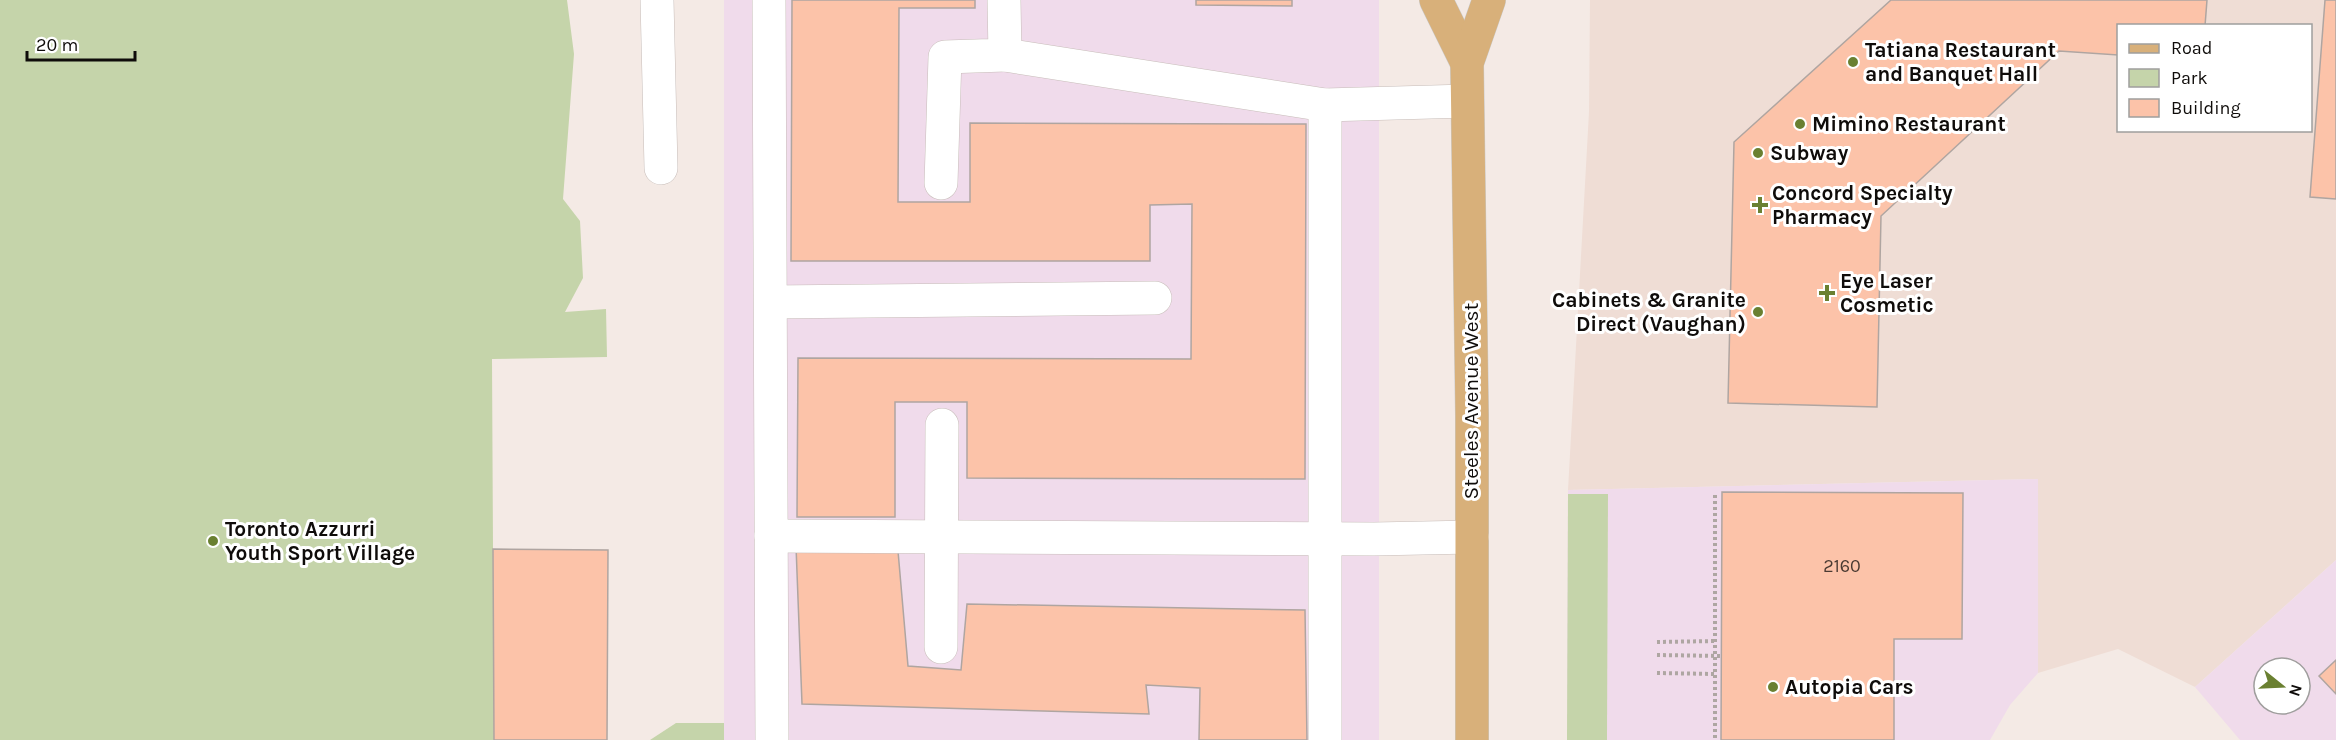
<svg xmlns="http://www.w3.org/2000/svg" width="2336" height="740" font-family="Karla,sans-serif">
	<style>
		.built { fill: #efddd5; fill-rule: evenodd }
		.industrial { fill: #f0dbeb; fill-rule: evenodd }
		.green { fill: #c5d4aa }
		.building { fill: #fcc3a9; stroke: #afa5a1; stroke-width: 1.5 }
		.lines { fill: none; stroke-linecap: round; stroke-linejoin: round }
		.minor-casing { stroke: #c7bdb9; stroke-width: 34 }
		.major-casing { stroke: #cacac9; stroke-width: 34 }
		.path { stroke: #aea6a2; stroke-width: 4; stroke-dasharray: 3 3; stroke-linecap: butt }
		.minor { stroke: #fff; stroke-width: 33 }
		.major { stroke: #d8b07a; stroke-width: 33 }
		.poi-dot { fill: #6a8031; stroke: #fff; stroke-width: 2 }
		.labels { text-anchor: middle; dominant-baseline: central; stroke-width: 6; stroke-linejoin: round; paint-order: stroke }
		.number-label { font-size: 18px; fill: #4a3a32 }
		.poi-label { font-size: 21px; font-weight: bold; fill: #0f0c0a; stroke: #fff; text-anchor: start }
		.street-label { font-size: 21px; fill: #0f0c0a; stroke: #fff }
	</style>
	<rect width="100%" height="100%" fill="#f4eae5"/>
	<path class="built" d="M1590,0H2336V560L2195,687L2118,649L2038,673V479L1568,490L1589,112ZM2118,26H2310V130H2118Z"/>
	<g class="industrial">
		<rect x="724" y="0" width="655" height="740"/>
		<polygon points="2038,479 2038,673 2010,705 1990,740 1567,740 1568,490"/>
		<path d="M2336,560V740H2240L2195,687ZM2264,668H2300V704H2264Z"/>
	</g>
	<g class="green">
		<polygon points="0,0 567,0 574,54 563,199 580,221 583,278 565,312 606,309 607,357 492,359 494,740 0,740"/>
		<polygon points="1568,494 1608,494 1607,740 1567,740"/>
		<polygon points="676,723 724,723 724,740 650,740"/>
	</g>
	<g class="building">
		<polygon points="792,0 975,0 975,8 899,8 898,202 970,202 970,123 1306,124 1305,479 967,478 967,402 895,402 895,517 797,517 798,358 1191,359 1192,204 1150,205 1150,261 791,261"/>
		<polygon points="1196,0 1292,0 1292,6 1196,5"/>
		<polygon points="1891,0 2207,0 2205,26 2118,26 2118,55 2059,51 1881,216 1877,407 1728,403 1734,142"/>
		<polygon points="2325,0 2336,0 2336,199 2310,197"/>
		<polygon points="1722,492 1963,493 1962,639 1894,639 1894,740 1721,740"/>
		<polygon points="796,546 898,551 908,666 961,670 967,604 1305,610 1307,740 1199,740 1200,688 1146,685 1149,714 802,704"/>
		<polygon points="493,549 608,550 607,740 494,740"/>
		<polygon points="2336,660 2336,694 2319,676"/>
	</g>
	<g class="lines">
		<defs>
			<g id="minor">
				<polyline points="657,0 661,168"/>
				<polyline points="769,0 772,740"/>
				<polyline points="1005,55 1325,105 1467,101"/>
				<polyline points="1325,105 1325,740"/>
				<polyline points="941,183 945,57 1005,55 1004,0"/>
				<polyline points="771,302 1155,298"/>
				<polyline points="771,536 1374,539 1472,537"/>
				<polyline points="941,647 942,425"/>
			</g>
			<g id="major">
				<polyline points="1436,0 1467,63"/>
				<polyline points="1472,740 1472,415 1467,63 1489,0"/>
			</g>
		</defs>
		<use href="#minor" class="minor-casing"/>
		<use href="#major" class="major-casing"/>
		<g class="path">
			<polyline points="1715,495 1715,740"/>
			<polyline points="1657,642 1716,641"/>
			<polyline points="1657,655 1722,656"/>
			<polyline points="1657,673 1715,674"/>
		</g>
		<use href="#minor" class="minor"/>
		<use href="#major" class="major"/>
	</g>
	<g class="poi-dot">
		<circle cx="1853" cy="62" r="6"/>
		<circle cx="1800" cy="124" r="6"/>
		<circle cx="1758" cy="153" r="6"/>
		<path d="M1757 196h6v6h6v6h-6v6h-6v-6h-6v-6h6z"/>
		<path d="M1824 284h6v6h6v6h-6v6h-6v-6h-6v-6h6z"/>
		<circle cx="1758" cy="312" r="6"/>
		<circle cx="213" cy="541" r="6"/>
		<circle cx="1773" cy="687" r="6"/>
	</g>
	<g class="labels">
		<g class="number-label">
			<text x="1842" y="566">2160</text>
		</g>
		<g class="poi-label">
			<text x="1865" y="50">Tatiana Restaurant<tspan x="1865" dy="24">and Banquet Hall</tspan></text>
			<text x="1812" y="124">Mimino Restaurant</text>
			<text x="1770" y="153">Subway</text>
			<text x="1772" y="193">Concord Specialty<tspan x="1772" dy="24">Pharmacy</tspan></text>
			<text x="1840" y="281">Eye Laser<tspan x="1840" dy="24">Cosmetic</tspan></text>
			<text x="1746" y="300" text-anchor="end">Cabinets &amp; Granite<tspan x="1746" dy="24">Direct (Vaughan)</tspan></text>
			<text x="225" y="529">Toronto Azzurri<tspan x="225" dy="24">Youth Sport Village</tspan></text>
			<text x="1785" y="687">Autopia Cars</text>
		</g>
		<g class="street-label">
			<text transform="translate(1471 401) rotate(-90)">Steeles Avenue West</text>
		</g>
	</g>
	<rect x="2117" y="24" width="195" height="108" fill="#ffffff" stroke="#9f9e9d" stroke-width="1.5"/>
	<rect x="2129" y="44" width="30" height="9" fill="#d8b07a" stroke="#9f9e9d" stroke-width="1.5"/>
	<text x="2171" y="54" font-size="18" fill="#0f0c0a">Road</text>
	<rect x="2129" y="69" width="30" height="18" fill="#c5d4aa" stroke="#9f9e9d" stroke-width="1.5"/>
	<text x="2171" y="84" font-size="18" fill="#0f0c0a">Park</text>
	<rect x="2129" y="99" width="30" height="18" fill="#fcc3a9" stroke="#9f9e9d" stroke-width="1.5"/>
	<text x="2171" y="114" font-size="18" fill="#0f0c0a">Building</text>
	<g transform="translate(2282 686) rotate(108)"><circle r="28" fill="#ffffff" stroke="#9f9e9d" stroke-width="1.5"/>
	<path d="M0-4.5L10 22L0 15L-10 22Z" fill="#6a8031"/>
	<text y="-9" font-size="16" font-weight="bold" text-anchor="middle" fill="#0f0c0a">N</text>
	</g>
	<path d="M27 51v9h108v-9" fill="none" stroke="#0f0c0a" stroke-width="3"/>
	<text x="36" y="51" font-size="18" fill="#0f0c0a" stroke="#ffffff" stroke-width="4.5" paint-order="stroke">20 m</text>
</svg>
